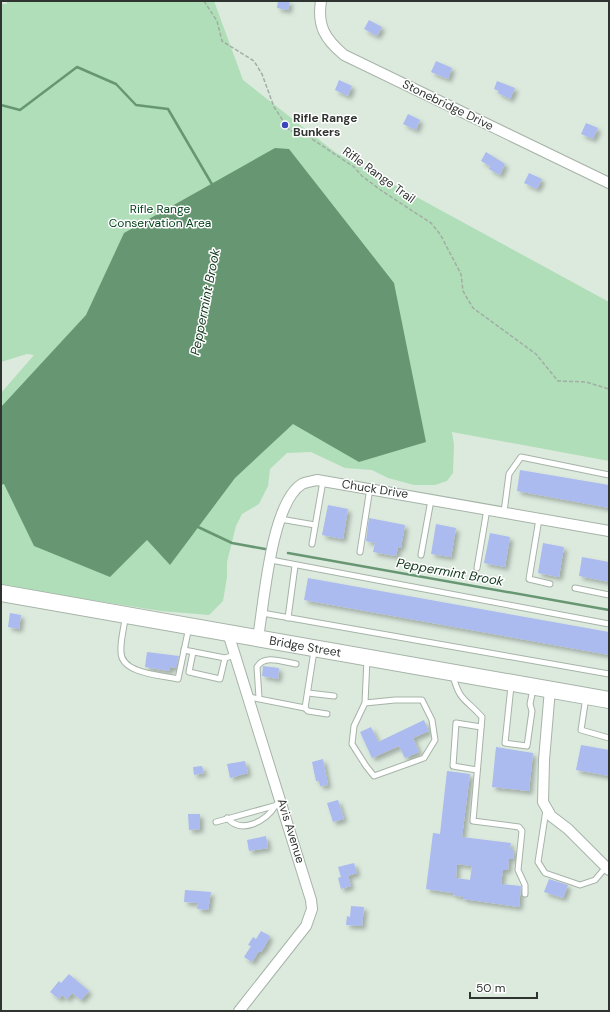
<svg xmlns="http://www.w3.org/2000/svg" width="610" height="1012" font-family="'DM Sans',sans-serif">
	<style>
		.green { fill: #afdeb8 }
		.water { fill: #679772 }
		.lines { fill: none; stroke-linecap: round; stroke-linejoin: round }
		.stream { stroke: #679772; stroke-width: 2.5 }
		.building { fill: #abbaef; fill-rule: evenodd; filter: url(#shadow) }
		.lane-casing { stroke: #a6b3a8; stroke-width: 7 }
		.street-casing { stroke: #a6b3a8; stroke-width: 12 }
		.primary-casing { stroke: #a6b3a8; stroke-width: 18 }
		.path { stroke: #a2ada4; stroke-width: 1.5; stroke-dasharray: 4 2; stroke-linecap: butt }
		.lane { stroke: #fff; stroke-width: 5 }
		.street { stroke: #fff; stroke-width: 10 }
		.primary { stroke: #fff; stroke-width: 16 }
		.poi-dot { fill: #3b48bb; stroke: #fff; stroke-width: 1.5 }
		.labels { text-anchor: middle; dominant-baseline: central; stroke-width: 3; stroke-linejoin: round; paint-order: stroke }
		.street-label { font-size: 12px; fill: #2f3430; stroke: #fff }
		.poi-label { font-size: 12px; font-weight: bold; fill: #2f3430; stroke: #fff; text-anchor: start }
		.park-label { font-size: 12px; fill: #04411d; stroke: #fff }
		.water-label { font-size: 13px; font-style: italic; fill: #12381d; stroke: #fff }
	</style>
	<defs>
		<filter id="shadow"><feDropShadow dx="3.5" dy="3.5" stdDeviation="2" flood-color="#0004"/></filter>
	</defs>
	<rect width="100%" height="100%" fill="#dceade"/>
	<polygon class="green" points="7,1 214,1 243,80 336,153 609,302 609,461 452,432 454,445 453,473 447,481 435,485 414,485 388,478 372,470 345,468 311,452 287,453 270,469 268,486 259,504 242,514 236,526 227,562 227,577 223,601 209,615 161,611 1,586 1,393 34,355 27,354 1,362 1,4 7,4"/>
	<polygon class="water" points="275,148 289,149 394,283 426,442 359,462 293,424 235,478 170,565 147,540 110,577 34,546 4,484 1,485 1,407 86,315 124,233"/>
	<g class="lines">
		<g class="stream">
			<polyline points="1,105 20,110 77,67 116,84 136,105 168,109 213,186"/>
			<polyline points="196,526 232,543 265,549"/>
			<polyline points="288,553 609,610"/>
		</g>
	</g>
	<g class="building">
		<polygon points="278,1 290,1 288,10 277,8"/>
		<polygon points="369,20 382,27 377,36 364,29"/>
		<polygon points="436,61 452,68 448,79 431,72"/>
		<polygon points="339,80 352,86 348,96 335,90"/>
		<polygon points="497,81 515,88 510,99 498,93 499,91 494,89"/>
		<polygon points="408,114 420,120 416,130 403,124"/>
		<polygon points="586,123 598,128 593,139 581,134"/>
		<polygon points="486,152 505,164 500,175 489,169 490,166 481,161"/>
		<polygon points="529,173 542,179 537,189 524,183"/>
		<polygon points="520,470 609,485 609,508 517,491"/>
		<polygon points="328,505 348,509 343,539 322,535"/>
		<polygon points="369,518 405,525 401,548 398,547 396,556 373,552 375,543 366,541"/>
		<polygon points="436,524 456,528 451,557 431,554"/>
		<polygon points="490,533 510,537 505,567 484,563"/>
		<polygon points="543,543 564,547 559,577 538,573"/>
		<polygon points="582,557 609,562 609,582 579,576"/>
		<polygon points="308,578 609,632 609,655 304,600"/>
		<polygon points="10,613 21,615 19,629 8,627"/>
		<polygon points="147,652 179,656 176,668 170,667 169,671 145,667"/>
		<polygon points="263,666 279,668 278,679 262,676"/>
		<polygon points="424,720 429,731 413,738 419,752 405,758 399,746 372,758 360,732 371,727 378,742"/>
		<polygon points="581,745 609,750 609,776 576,770"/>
		<polygon points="496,747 533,753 529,791 492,787"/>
		<polygon points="323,759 328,785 320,786 319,781 316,781 312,762"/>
		<polygon points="245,761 248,773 230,778 227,764"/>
		<polygon points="202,766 204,773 194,775 193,767"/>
		<path d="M447,771L470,774L462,837L511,843L510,849L514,850L513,859L509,858L508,870H503L501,884L521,886L519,907L463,899V897L453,895V893L426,889L433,833L440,834ZM457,864L472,866L470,880L456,878Z"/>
		<polygon points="338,800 344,819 333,822 327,803"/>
		<polygon points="188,814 200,814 200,829 189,830"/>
		<polygon points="266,836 268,848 249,851 247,840"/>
		<polygon points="354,863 357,873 348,876 351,886 341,889 338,878 341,877 338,867"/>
		<polygon points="549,879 568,885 563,898 544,892"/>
		<polygon points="185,890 211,892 208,910 197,909 198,903 184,902"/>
		<polygon points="351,906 364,907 362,926 346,925 347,916 350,917"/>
		<polygon points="261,931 270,936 265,946 261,952 259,951 252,962 244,957 251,946 248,945 253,937 256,939"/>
		<polygon points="69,974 89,991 81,1000 72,993 67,999 62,995 59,999 50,992 59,981 61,983"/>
	</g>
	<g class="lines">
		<defs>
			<g id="lane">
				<polyline points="504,512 509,474 521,457 609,475"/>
				<polyline points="280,519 315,525"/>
				<polyline points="539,519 529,579 550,584"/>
				<polyline points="312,544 323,481"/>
				<polyline points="360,552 370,488"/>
				<polyline points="421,555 431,500"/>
				<polyline points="271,560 609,624"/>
				<polyline points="477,568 487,509"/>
				<polyline points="575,588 609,595"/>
				<polyline points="262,613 609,674"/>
				<path d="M125,618C124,629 120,641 121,652C121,674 162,675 178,679L189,627"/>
				<polyline points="288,618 295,566"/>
				<polyline points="184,650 225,658 235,655"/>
				<polyline points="193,652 189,672 220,679 225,658"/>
				<path d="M453,675C459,701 466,699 482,717L473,821L519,827L522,831L518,870L525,885V894"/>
				<polyline points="511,686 505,743 527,746 532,711 530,704 533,689"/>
				<polyline points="308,693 334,696"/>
				<polyline points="249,697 305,708 314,651"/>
				<polyline points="586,697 581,730 609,738"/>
				<path d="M259,698L257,667C264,654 283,662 296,664"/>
				<polyline points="365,703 395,700 422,700 432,720 435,740 424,758 374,776 366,766 352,744 354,726 365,703 367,659"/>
				<polyline points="305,708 308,711 327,714"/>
				<polyline points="477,770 453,766 456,723 481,727"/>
				<polyline points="546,810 538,862 545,873 580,885 595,880 606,867"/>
				<path d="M227,818C242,835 266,821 276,805"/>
				<polyline points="216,822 281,804"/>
			</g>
			<g id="street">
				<path d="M321,1C317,26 325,39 344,55L609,183"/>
				<polyline points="228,633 311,900 312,909 306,926 239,1011"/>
				<path d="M258,638C264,603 271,503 302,484C306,482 313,481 317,480L609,531"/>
				<polyline points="550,689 544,760 543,802 551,816 568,829 609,870"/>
			</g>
			<g id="primary">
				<path id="s1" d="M1,593L609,700"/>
			</g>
		</defs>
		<use href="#lane" class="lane-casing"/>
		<use href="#street" class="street-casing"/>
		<use href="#primary" class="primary-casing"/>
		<polyline class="path" points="204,1 217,21 222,41 254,61 262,74 274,107 290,131 300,131 354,167 362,176 382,191 431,223 440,234 461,274 463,291 473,308 536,354 558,381 586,382 609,389"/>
		<use href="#lane" class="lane"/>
		<use href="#street" class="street"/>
		<use href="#primary" class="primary"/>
	</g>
	<circle class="poi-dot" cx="285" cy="125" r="4"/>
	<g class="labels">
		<g class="street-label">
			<text transform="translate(448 105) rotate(26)">Stonebridge Drive</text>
			<text transform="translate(379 175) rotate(36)">Rifle Range Trail</text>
			<text transform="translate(375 489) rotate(9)">Chuck Drive</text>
			<text stroke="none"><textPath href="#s1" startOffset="309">Bridge Street</textPath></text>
			<text transform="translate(291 831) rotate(73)">Avis Avenue</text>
		</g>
		<g class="poi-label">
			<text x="293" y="118">Rifle Range<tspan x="293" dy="14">Bunkers</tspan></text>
		</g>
		<g class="park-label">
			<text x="160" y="209">Rifle Range<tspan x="160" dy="14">Conservation Area</tspan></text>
		</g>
		<g class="water-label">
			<text transform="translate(205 302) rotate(-79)">Peppermint Brook</text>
			<text transform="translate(450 572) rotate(10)">Peppermint Brook</text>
		</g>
	</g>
	<rect width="610" height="1012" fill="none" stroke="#2f3430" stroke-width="4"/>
	<path d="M470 992v6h67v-6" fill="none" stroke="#2f3430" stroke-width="2"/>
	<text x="476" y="992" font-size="12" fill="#2f3430" stroke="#ffffff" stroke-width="3" paint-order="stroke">50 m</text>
</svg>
